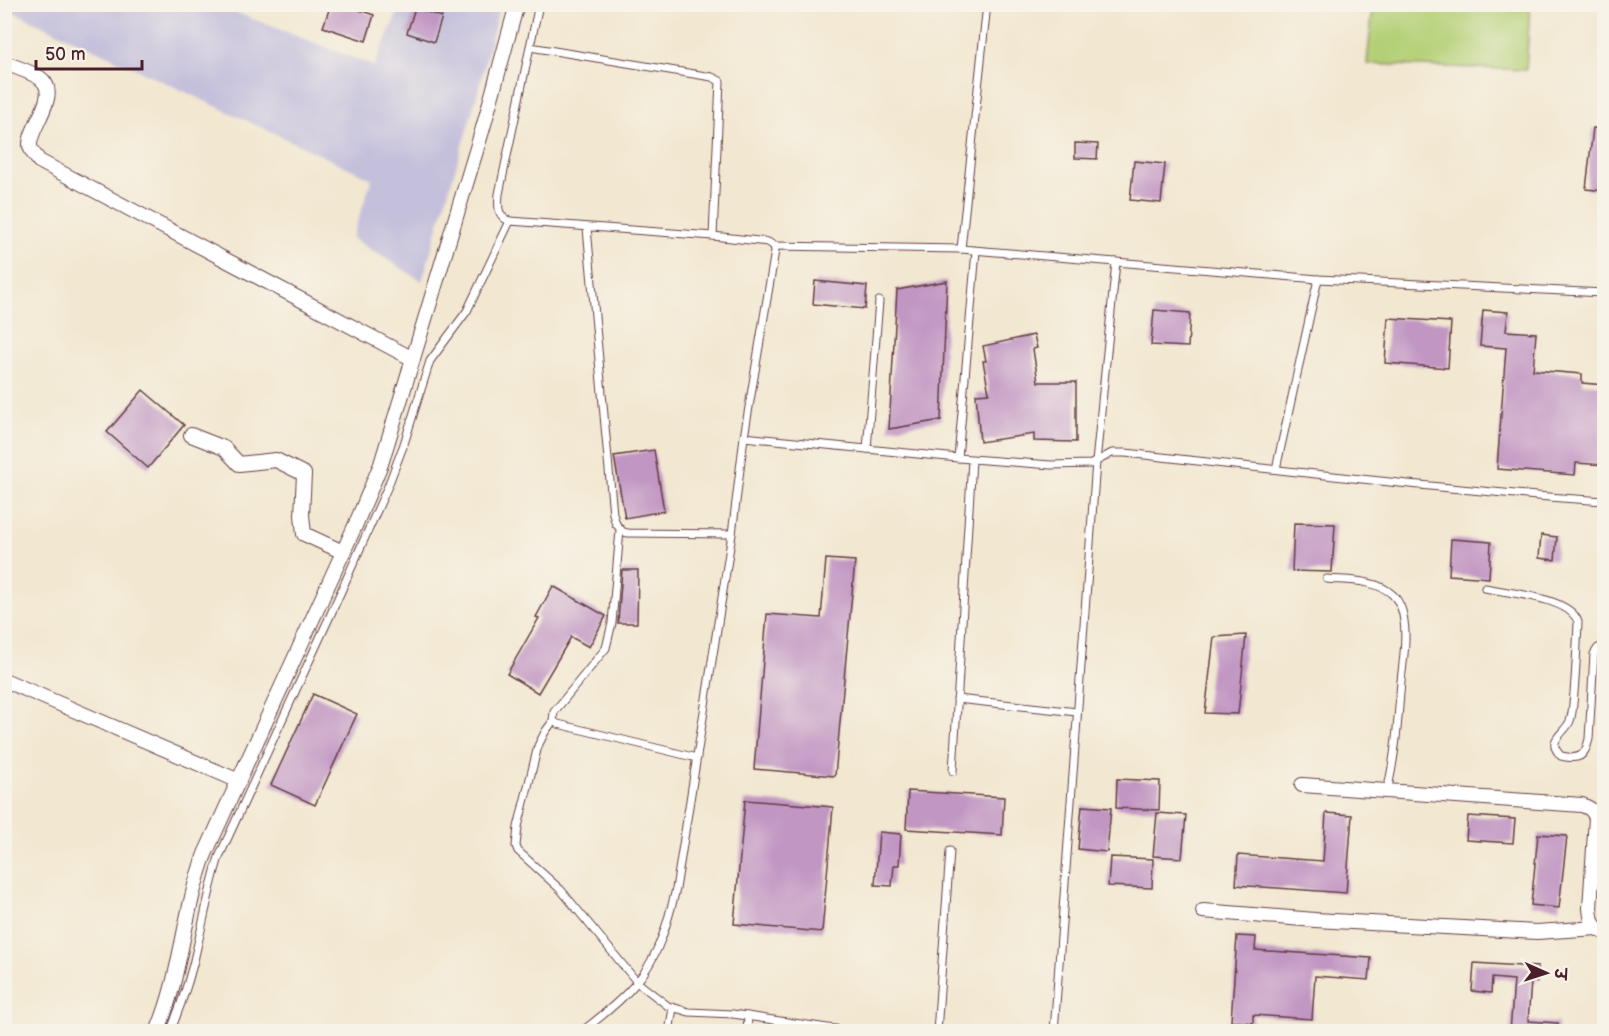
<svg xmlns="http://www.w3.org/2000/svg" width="1609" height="1036" font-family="'Balsamiq Sans','Playpen Sans Deva',sans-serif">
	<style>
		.industrial { fill: #c4c0db }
		.green { fill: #b4d076; stroke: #7f7850; stroke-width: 1.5 }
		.building { fill: #c196c3 }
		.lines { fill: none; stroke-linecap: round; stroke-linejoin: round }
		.lane-casing { stroke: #633d44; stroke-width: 9 }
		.street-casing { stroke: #633d44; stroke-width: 16 }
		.lane { stroke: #fff; stroke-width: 7 }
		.street { stroke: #fff; stroke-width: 14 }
	</style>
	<rect width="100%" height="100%" fill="#f7f3e8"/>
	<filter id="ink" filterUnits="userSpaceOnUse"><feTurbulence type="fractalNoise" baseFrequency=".0167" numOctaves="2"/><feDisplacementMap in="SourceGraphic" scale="12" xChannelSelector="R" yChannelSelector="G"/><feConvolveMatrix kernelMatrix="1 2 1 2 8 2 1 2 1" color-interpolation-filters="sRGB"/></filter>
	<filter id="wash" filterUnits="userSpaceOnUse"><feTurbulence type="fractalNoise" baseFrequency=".008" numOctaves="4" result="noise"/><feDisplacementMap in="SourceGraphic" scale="24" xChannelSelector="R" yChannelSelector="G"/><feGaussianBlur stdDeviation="1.35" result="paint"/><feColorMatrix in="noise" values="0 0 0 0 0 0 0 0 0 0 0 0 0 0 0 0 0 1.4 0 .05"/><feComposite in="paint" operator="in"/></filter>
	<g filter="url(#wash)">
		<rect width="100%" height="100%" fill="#f2e7d0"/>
		<polygon class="industrial" points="5,4 217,5 374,66 401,5 500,5 476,99 422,281 352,238 372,179 5,8"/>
		<polygon class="green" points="1373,5 1530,5 1526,70 1367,64"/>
		<g id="blocks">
			<g class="building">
				<polygon points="331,4 342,4 374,15 366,41 323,27"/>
				<polygon points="415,8 442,17 434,42 407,33"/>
				<polygon points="1593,128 1605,129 1605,191 1586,189"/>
				<polygon points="1075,143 1098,144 1097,159 1075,158"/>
				<polygon points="1134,161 1165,164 1161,203 1130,200"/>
				<polygon points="815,281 867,286 865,309 813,304"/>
				<polygon points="947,281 941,420 889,429 897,290"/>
				<polygon points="1154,310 1190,313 1188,347 1151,345"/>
				<polygon points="1483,310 1508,312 1506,331 1536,333 1533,370 1582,374 1582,383 1605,385 1605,465 1576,463 1575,475 1497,469 1506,348 1480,346"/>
				<polygon points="1388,318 1451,322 1448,368 1385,363"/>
				<polygon points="1034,335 1037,348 1033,349 1038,382 1076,382 1076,442 1034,441 1034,434 980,442 976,394 989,393 983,361 986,361 983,346"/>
				<polygon points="143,390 184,425 148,468 107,432"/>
				<polygon points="654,450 664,511 625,518 614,456"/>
				<polygon points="1294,523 1335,524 1332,572 1292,571"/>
				<polygon points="1541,535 1557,537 1555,560 1539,558"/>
				<polygon points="1451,539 1491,542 1489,578 1449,575"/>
				<polygon points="826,559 855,561 835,776 754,769 767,614 821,618"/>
				<polygon points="622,570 638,570 637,623 618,623"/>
				<polygon points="553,586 606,616 589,647 571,637 538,693 507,674 539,618 536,617"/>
				<polygon points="1246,635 1238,714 1205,713 1214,637"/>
				<polygon points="313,694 357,714 315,805 271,785"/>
				<polygon points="1117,779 1160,781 1159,810 1116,808"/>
				<polygon points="908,791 1004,797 1002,835 906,829"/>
				<polygon points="745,800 833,807 822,932 734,924"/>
				<polygon points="1082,806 1111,808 1107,852 1078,849"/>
				<polygon points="1157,813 1186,815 1182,858 1153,856"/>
				<polygon points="1326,813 1352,815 1346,893 1236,885 1238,855 1323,861"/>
				<polygon points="1468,816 1515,819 1513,843 1466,840"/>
				<polygon points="879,832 901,834 899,865 894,865 892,886 875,885"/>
				<polygon points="1538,834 1567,836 1559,908 1531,905"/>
				<polygon points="1110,857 1153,859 1152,888 1108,886"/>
				<polygon points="1237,936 1256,937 1255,950 1371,958 1369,980 1315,976 1312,1019 1253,1015 1253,1023 1231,1021"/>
				<polygon points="1474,963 1538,967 1537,982 1531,982 1528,1021 1558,1023 1558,1032 1510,1032 1514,980 1492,978 1491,993 1472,991"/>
			</g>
		</g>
	</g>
	<g filter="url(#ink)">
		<use href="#blocks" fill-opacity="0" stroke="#633d44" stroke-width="1.5"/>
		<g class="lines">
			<defs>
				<g id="lane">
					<path d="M539,4L499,194C498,206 497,217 510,221L713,236L768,242L774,246L775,251L744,437L732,534L676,889C668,921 659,956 637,982C621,1001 601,1017 581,1032"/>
					<polyline points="530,47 712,77 720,81 713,236"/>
					<polyline points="587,228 613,514 616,524 623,532 628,533 732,534"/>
					<polyline points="774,246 961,249 1318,279 1604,293"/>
					<polyline points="961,249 987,4"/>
					<path d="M744,437L958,458L1051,465L1091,464L1112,453H1125C1284,470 1444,490 1604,501"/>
					<polyline points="867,449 879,301"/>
					<polyline points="958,458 976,251"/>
					<polyline points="1276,469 1318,279"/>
					<polyline points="620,530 612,623 606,648 554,712 553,721 558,724 697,758"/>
					<path d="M1327,579C1348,581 1376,579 1393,595C1400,602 1403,611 1404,621C1407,640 1403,661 1401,681C1398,718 1396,755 1387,791"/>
					<path d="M1485,588C1508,593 1570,597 1578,622C1577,646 1576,669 1574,693C1573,702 1573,712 1570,721C1564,735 1545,740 1561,756C1579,760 1585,757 1589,739L1594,654L1598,648L1604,646"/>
					<polyline points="957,699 1077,712"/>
					<polyline points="553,721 545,732 538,746 518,827 516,846 518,851 561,890 637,982 668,1006 689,1012 733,1014 855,1032"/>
					<polyline points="953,771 972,460"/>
					<path d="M170,1032C182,1003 192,973 198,943C205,914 210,886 219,857L330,616L388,486L404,444L430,361L467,311L510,221"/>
					<polyline points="669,1032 673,1008"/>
					<polyline points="747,1032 748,1016"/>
					<polyline points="937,1032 950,851"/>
					<polyline points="1054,1032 1096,462 1116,262"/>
				</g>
				<g id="street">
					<path d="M4,63C16,67 29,71 40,78C62,94 30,125 30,145C30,151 36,156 39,161L413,359"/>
					<polyline points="191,435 224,448 239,464 276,460 304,474 302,515 304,534 343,552"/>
					<polyline points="4,680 239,781"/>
					<path d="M1302,785L1582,805C1590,808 1593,810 1596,818L1590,908C1591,919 1592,928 1604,932"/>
					<polyline points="1203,911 1315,920 1537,932 1597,928"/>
					<path d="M157,1032C182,974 183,912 205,854L355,526L381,464L483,128L517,4"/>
				</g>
			</defs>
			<use href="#lane" class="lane-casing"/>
			<use href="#street" class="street-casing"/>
			<use href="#lane" class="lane"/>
			<use href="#street" class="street"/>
		</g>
	</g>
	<rect width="1609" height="1036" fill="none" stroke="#f7f3e8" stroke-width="24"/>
	<g transform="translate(1546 973) rotate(93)" stroke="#f7f3e8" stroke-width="4.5" paint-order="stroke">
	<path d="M0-4.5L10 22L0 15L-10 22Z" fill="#4a1f2b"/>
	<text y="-9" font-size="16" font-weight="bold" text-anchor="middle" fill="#4a1f2b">उ</text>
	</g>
	<path d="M36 60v9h106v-9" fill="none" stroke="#4a1f2b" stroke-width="3"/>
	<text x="45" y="60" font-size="18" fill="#4a1f2b" stroke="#f7f3e8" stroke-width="4.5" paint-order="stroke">50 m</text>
</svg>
